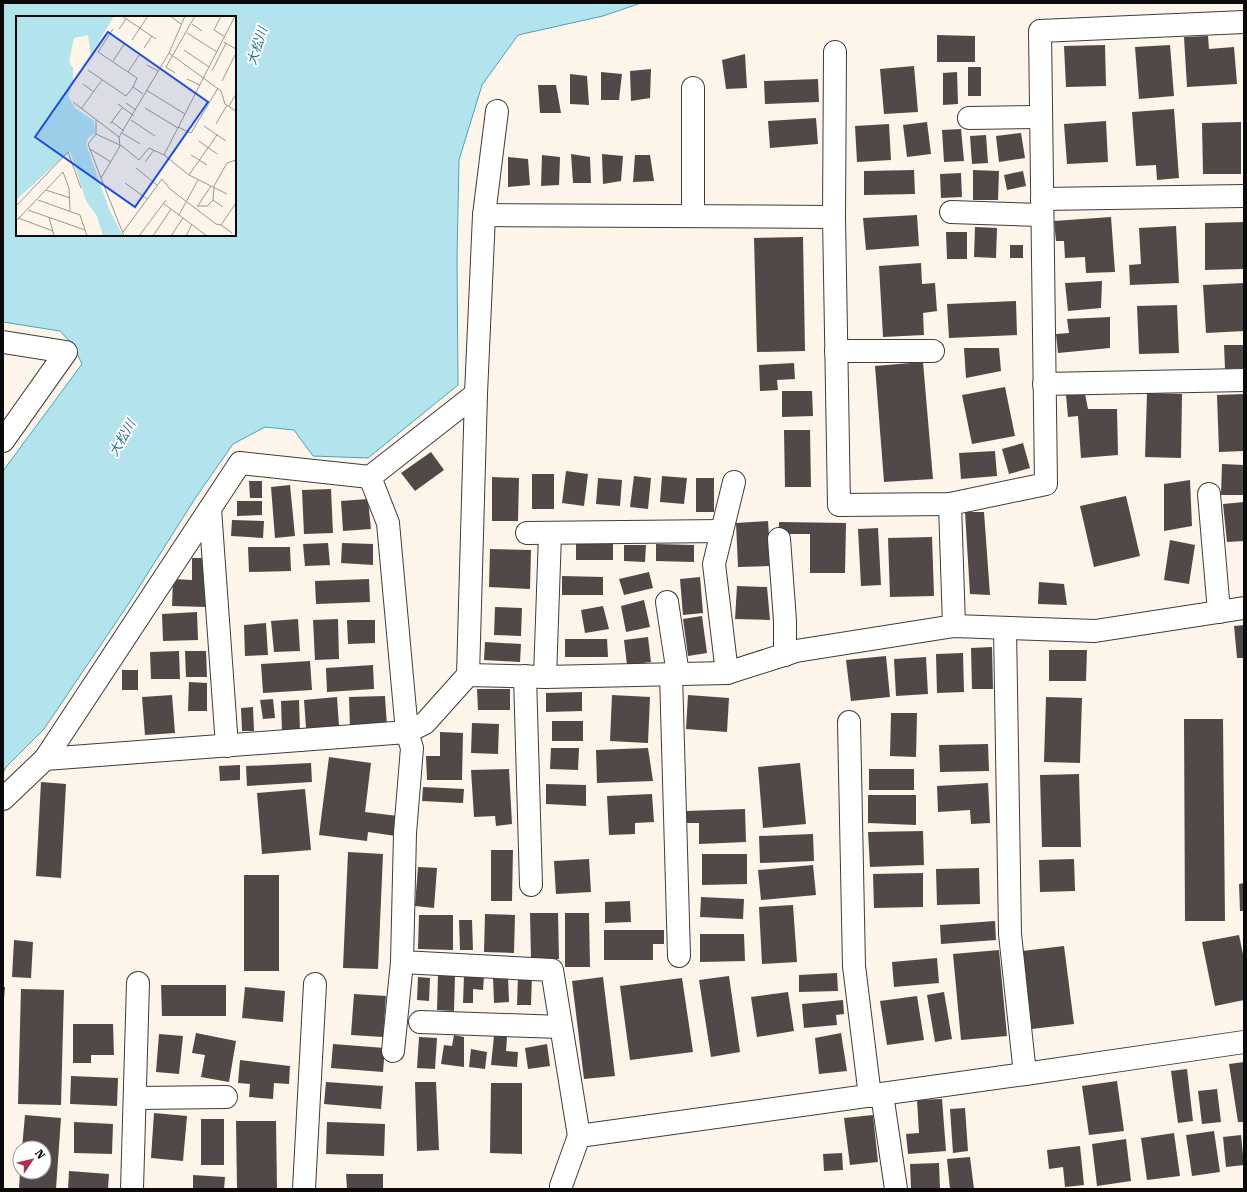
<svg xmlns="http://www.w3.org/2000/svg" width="1247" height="1192" font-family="'Roboto Serif','Noto Sans JP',serif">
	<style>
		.water { fill: #b3e4ee; stroke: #42a6bd; fill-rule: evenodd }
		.building { fill: #514947 }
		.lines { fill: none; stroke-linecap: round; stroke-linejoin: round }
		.minor-casing { stroke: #3d3d3d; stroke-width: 24 }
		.minor { stroke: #fff; stroke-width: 22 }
		.labels { text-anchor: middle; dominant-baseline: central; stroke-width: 4; stroke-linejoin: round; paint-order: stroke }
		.water-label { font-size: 13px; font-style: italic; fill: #22748c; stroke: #fff }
		.inset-road { fill: none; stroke: #9c9790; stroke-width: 1 }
		.view { fill: #1d4ed8; fill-opacity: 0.15; stroke: #1d4ed8; stroke-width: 2 }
		.inset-edge { fill: none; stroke: #0a0a0a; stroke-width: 2 }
	</style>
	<rect width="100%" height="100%" fill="#fdf5e9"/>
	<path class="water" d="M3,3H641L603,16L518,35L482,85L459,160L457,257L458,385L368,458L313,456L294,430L265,427L233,444L196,497L129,603L44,729L6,767L3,773V471L82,364L73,345L60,331L3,322ZM17,17H235V235H17Z"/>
	<g class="building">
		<polygon points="937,35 975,36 975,62 937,62"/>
		<polygon points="1208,36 1209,49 1234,47 1237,84 1187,87 1184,37"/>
		<polygon points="1105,45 1106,86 1066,87 1064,46"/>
		<polygon points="1170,45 1174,96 1139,99 1135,47"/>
		<polygon points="745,54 747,88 726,89 722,60"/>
		<polygon points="914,66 918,112 884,114 880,69"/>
		<rect x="968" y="67" width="13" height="29"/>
		<polygon points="651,69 650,98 631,101 630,71"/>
		<polygon points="601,72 622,74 619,100 601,100"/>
		<polygon points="957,72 958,104 943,105 943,73"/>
		<polygon points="570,74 587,76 589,105 570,104"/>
		<polygon points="818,79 819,102 765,104 764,81"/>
		<polygon points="538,85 556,85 561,113 540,113"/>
		<polygon points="1174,109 1179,178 1157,180 1156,165 1136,166 1132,112"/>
		<polygon points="816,118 818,144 770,148 768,121"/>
		<polygon points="1106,121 1108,162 1067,164 1064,124"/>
		<polygon points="927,122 931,154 907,157 903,125"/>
		<polygon points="1241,122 1241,174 1203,174 1202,123"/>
		<polygon points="889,124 891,160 857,162 855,126"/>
		<polygon points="961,129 964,161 944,162 942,130"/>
		<polygon points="1021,133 1025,158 999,162 996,136"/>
		<polygon points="986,135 988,163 972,164 970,136"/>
		<polygon points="571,154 590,157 591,183 573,183"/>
		<polygon points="602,154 623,156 621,181 603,184"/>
		<polygon points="542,155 560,157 559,185 541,186"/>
		<polygon points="635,155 650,155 654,181 633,182"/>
		<polygon points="508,157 528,159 530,185 508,187"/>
		<polygon points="914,170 915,194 864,195 864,171"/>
		<polygon points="973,170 999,171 998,200 973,200"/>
		<polygon points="1023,171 1026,186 1007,190 1004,175"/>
		<polygon points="961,173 962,197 941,198 940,174"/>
		<polygon points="917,215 919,246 866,250 863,218"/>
		<polygon points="1111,217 1115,272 1086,273 1085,257 1065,258 1064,241 1056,241 1054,221"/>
		<polygon points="1243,222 1244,269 1205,270 1205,223"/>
		<polygon points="1176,226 1179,283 1130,285 1129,265 1141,264 1139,228"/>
		<polygon points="975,227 997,228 996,258 974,257"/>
		<polygon points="946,232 967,232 967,259 947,259"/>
		<polygon points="803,237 805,351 757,352 754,238"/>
		<rect x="1010" y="245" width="13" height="13"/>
		<polygon points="921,263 922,284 935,283 937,311 923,313 924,335 883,337 879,266"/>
		<polygon points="1102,281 1101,308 1068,311 1065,283"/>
		<polygon points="1244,283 1244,331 1206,333 1203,285"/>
		<polygon points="1016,301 1017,335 949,338 947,304"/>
		<polygon points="1177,305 1179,353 1139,354 1137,306"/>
		<polygon points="1110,317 1110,348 1058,353 1056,334 1069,333 1067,319"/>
		<polygon points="1224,345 1244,345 1244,368 1225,369"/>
		<polygon points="964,348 999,348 1001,371 966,378"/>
		<polygon points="923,362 933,479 884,482 875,366"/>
		<polygon points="794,363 795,379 777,380 778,390 760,391 759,365"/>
		<polygon points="1005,387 1015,436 972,444 962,395"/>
		<polygon points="782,391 812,391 813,416 782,417"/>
		<polygon points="1147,393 1182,394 1181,458 1145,457"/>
		<polygon points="1085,394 1088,409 1117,409 1118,455 1081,458 1078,416 1068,417 1066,395"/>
		<polygon points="1244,394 1244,451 1219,452 1217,395"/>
		<polygon points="784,430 810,430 811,487 785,487"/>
		<polygon points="1023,443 1030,468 1009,474 1002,449"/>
		<polygon points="995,451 997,476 961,479 959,453"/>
		<polygon points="431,452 444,470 415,491 401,473"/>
		<polygon points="1222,464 1244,465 1244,495 1221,495"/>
		<polygon points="566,471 588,474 584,506 562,503"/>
		<rect x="532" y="474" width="22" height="35"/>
		<polygon points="634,476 651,478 648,509 630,507"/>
		<polygon points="662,476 687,478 684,504 660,502"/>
		<polygon points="492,477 519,478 518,521 492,521"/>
		<polygon points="598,478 622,480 620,506 596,504"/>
		<rect x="696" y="478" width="18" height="34"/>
		<polygon points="1190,480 1192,526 1164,531 1164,484"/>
		<polygon points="249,481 262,481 262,498 250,498"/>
		<polygon points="290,485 295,536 275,538 271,487"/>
		<polygon points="331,489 333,533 304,534 302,490"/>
		<polygon points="1126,496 1140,556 1094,567 1080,506"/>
		<polygon points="368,499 371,529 343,531 341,501"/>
		<polygon points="237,501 262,501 262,515 237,516"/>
		<polygon points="1244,502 1244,541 1227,542 1223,504"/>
		<polygon points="965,512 984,512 990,595 970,594"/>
		<polygon points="232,520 264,521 263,538 231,536"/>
		<polygon points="768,521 771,566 738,567 736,523"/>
		<polygon points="779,522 846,523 845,573 810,573 810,534 779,534"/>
		<polygon points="878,528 881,585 861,586 858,529"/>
		<polygon points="932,537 934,596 890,597 888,538"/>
		<rect x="576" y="539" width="37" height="21"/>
		<polygon points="1170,540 1195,545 1189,584 1164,580"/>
		<polygon points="328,543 330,565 305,566 303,544"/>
		<polygon points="342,543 373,544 373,565 341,563"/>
		<polygon points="656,544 694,545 694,562 656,561"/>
		<polygon points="624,545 646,545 645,562 624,561"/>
		<polygon points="248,547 290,547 291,571 249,572"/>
		<polygon points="490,549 531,550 530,589 489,587"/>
		<polygon points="192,558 207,558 206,607 172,606 173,579 192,580"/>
		<polygon points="649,572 653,588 624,595 619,579"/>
		<polygon points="562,576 603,577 603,595 562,595"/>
		<polygon points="700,577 703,613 683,615 680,579"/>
		<polygon points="369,579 370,602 316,604 315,581"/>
		<polygon points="1039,582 1064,584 1067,605 1038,604"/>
		<polygon points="737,586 767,587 770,620 735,619"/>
		<polygon points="644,600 650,627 626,632 621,606"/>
		<polygon points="603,606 609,629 585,633 581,610"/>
		<polygon points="495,607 522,608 521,636 494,635"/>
		<polygon points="197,612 198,640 163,641 162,614"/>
		<polygon points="702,616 707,653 688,656 683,619"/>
		<polygon points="298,619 300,651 274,652 271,621"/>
		<polygon points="338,619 339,659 315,660 313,620"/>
		<polygon points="347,620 375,620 375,643 348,644"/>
		<polygon points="266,623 268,655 245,656 244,625"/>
		<polygon points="1244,625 1244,658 1237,658 1234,626"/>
		<polygon points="648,637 651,662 627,665 624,640"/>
		<polygon points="565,639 607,639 608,657 565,657"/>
		<polygon points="485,642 521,644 520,662 484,660"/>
		<polygon points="992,647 993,689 972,689 971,648"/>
		<polygon points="1049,650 1087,650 1086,681 1049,681"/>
		<polygon points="179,651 180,679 151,679 150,652"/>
		<polygon points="185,651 206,651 207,677 186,677"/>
		<polygon points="963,653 964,692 937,693 936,654"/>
		<polygon points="886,656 890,697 851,701 846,660"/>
		<polygon points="926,657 928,694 896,696 894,659"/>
		<polygon points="310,661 312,690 263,693 261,664"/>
		<polygon points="373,665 374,689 327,692 326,668"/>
		<rect x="122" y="670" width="16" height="20"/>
		<polygon points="189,682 207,683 207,711 188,711"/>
		<polygon points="477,689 510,689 510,710 478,710"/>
		<polygon points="582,692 582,711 546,712 546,693"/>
		<polygon points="172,695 175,733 145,735 142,697"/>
		<polygon points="612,695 650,697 648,743 610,741"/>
		<polygon points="688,695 729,698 727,732 686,729"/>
		<polygon points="385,696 387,727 350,728 349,697"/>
		<polygon points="337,697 339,726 306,728 304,700"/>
		<polygon points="1046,697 1082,698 1080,763 1044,762"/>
		<polygon points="273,699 275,718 263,719 260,700"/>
		<polygon points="299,700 300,731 282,732 281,701"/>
		<polygon points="253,707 254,731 242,731 241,708"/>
		<polygon points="891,713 917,713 916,757 890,756"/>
		<polygon points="1184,719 1223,719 1225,921 1185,921"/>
		<rect x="552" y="721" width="31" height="20"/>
		<polygon points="472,723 499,724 498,754 471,753"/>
		<polygon points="440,732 463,733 462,780 427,780 426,756 440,756"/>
		<polygon points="988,744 989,771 940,772 939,745"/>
		<polygon points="551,748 579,748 578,770 550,769"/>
		<polygon points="648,748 653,781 597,783 596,750"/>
		<polygon points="329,757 371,763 365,812 398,816 396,836 368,832 367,841 319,835"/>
		<polygon points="311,763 312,782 247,786 246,766"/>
		<polygon points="800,763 806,824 763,828 758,767"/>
		<polygon points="240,765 240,780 220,781 219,766"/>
		<polygon points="509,769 512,824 496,826 495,816 474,817 471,770"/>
		<rect x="869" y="769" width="45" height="21"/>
		<polygon points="1079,774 1081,847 1042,847 1040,775"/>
		<polygon points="41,782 66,784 61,878 36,876"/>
		<polygon points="988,783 990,823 971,824 970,810 938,812 937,786"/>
		<polygon points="546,784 586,785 586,806 546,804"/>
		<polygon points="423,787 464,789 463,803 422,801"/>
		<polygon points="305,789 311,850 262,854 257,793"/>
		<polygon points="652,794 654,822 635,823 635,834 609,835 607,796"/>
		<polygon points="868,795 916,795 916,825 868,823"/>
		<polygon points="745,809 746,842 699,844 699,823 686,823 686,811"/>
		<polygon points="923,831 924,865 870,867 868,832"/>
		<polygon points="813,834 814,861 760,863 759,836"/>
		<polygon points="491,850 513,850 512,901 491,901"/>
		<polygon points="348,852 383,854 378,969 343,968"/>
		<polygon points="702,854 747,854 747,884 702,885"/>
		<polygon points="589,859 591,892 556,894 554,861"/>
		<polygon points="1074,859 1075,891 1040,892 1039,860"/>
		<polygon points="813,865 816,895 761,900 758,870"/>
		<polygon points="418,867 437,868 434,908 415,906"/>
		<polygon points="979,868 980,904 937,905 936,869"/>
		<polygon points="923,873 923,907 874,908 873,874"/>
		<rect x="244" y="875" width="35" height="96"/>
		<polygon points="1244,883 1244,911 1240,911 1239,884"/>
		<polygon points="701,897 744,899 743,919 700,917"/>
		<polygon points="630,901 631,922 605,923 605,902"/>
		<polygon points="793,905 797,962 762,964 759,907"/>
		<polygon points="530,913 558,913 559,959 531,959"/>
		<polygon points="565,913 589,913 590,967 565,967"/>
		<polygon points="485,914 515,915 514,953 484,952"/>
		<polygon points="419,915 453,915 453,950 418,949"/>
		<polygon points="459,920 472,920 473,950 460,950"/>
		<polygon points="995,921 996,940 941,944 940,925"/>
		<polygon points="604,930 664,930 664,944 653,944 653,960 604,960"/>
		<polygon points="700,934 744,934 745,961 700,962"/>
		<polygon points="1239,935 1244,959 1244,1000 1215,1006 1202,942"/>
		<polygon points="14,940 33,942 31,978 12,977"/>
		<polygon points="1064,946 1074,1024 1032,1029 1022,951"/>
		<polygon points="999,950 1007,1036 961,1040 953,954"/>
		<polygon points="937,958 939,983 894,987 892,962"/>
		<rect x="3" y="960" width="1" height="16"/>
		<polygon points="837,973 838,991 799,992 799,975"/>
		<polygon points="438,974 455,975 454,1011 437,1010"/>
		<polygon points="464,975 484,976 483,990 473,989 473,1003 463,1003"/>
		<polygon points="493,976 508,976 509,1002 494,1003"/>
		<polygon points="518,976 532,976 531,1005 517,1005"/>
		<polygon points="729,976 740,1052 711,1057 699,980"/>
		<polygon points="418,977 430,978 429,1001 417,1000"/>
		<polygon points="603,977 615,1076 584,1079 572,981"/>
		<polygon points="682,978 693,1052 630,1060 620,986"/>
		<polygon points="161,985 226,985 226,1016 162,1016"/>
		<polygon points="3,987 5,987 4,998 3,998"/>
		<polygon points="245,987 285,991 283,1022 242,1018"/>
		<polygon points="21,989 64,990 61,1105 18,1104"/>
		<polygon points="788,992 794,1031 757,1037 751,997"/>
		<polygon points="944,992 952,1039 935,1042 927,995"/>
		<polygon points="354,994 386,996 383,1037 351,1035"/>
		<polygon points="917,996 924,1040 887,1045 880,1001"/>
		<polygon points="843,1000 844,1014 836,1015 837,1025 804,1028 802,1004"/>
		<polygon points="73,1024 113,1024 114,1055 91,1055 91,1063 73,1063"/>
		<polygon points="196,1033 236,1041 229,1082 201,1077 205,1055 192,1053"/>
		<polygon points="841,1033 847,1071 819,1074 815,1038"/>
		<polygon points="159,1034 183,1036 179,1074 156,1072"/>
		<polygon points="454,1035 464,1037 464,1067 441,1064 444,1045 452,1046"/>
		<polygon points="494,1036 507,1037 506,1051 518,1052 517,1067 491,1065"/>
		<polygon points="419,1037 437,1038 435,1069 417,1068"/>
		<polygon points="333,1044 385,1048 383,1072 331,1068"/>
		<polygon points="547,1044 550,1066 528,1069 525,1048"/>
		<polygon points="471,1049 487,1052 485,1069 469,1067"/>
		<polygon points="240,1060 290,1066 289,1084 274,1083 273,1099 249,1097 250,1084 238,1083"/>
		<polygon points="1244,1062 1244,1122 1238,1122 1229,1064"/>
		<polygon points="1187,1069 1193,1121 1178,1123 1171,1071"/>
		<polygon points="71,1076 118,1078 117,1106 70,1104"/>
		<polygon points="1117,1081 1124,1131 1089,1135 1082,1086"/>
		<polygon points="326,1082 383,1086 381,1109 324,1104"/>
		<polygon points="415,1082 436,1082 439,1150 417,1151"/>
		<polygon points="491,1083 522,1083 522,1154 490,1153"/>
		<polygon points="1217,1089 1221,1122 1202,1124 1198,1091"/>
		<polygon points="942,1099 946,1151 908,1154 906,1134 919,1133 917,1100"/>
		<polygon points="965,1108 968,1151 953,1153 950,1109"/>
		<polygon points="154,1113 187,1116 183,1161 151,1158"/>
		<polygon points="25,1115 61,1118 56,1189 19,1189 20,1172 44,1172 44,1148 22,1148"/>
		<polygon points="873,1115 878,1162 850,1165 844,1118"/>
		<rect x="201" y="1119" width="23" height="46"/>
		<polygon points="236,1121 276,1121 277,1189 237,1189"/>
		<polygon points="74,1122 113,1124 112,1154 74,1153"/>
		<polygon points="327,1122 385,1124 384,1156 326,1154"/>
		<polygon points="1214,1131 1220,1172 1192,1176 1186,1135"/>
		<polygon points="1174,1133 1180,1176 1147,1180 1141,1138"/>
		<polygon points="1241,1135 1244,1165 1226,1167 1223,1137"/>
		<polygon points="1126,1139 1131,1181 1097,1186 1092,1144"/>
		<polygon points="1080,1146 1084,1185 1065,1187 1063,1167 1049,1169 1047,1150"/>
		<polygon points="842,1153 843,1170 824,1171 823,1154"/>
		<polygon points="970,1157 974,1189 950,1189 947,1159"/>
		<polygon points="939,1163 940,1189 911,1189 910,1164"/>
		<polygon points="69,1171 109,1174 108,1189 68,1189"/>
		<polygon points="346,1174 383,1174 383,1189 347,1189"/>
		<polygon points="193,1175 225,1177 224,1189 193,1189"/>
	</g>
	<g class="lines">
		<defs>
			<g id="minor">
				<polyline points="835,52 834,217 839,505 950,504 1046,484 1040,31 1244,22"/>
				<polyline points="969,118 1041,117"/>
				<polyline points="1042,199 1244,196"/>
				<polyline points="951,212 1042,215"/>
				<polyline points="484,215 834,217"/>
				<polyline points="693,216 693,88"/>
				<polyline points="3,342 66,352 3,441"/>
				<polyline points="836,351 933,351"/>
				<polyline points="1044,384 1244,380"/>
				<polyline points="476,394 370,477 388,523 407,732 412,748 405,833 402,962 552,970 579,1136"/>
				<polyline points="1209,494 1219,612"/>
				<polyline points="950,504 954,626"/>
				<polyline points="210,509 227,746"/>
				<polyline points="527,533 722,531"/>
				<polyline points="779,539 785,621 785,655"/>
				<polyline points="667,602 678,674"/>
				<polyline points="1005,628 1010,934 1025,1074"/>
				<polyline points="727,673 714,564 734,482"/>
				<polyline points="671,674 679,956"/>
				<polyline points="468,675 476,394 484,215 497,111"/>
				<polyline points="525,676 531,885"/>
				<polyline points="545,677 550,534"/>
				<polyline points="849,722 854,966 870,1096"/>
				<polyline points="45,759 240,463 370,477"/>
				<polyline points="3,799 45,759 407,732 425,723 468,675 545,677 727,673 796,651 954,626 1095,631 1244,608"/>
				<polyline points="420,1022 561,1027"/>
				<polyline points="393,1051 402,962"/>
				<polyline points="882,1094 896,1189"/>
				<polyline points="135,1098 226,1097"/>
				<polyline points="132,1189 138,983"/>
				<polyline points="304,1189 315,984"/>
				<polyline points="561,1189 561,1186 579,1136 1025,1074 1244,1042"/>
			</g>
		</defs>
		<use href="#minor" class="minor-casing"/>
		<use href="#minor" class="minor"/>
	</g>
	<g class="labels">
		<g class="water-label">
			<text transform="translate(257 46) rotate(-72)">大松川</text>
			<text transform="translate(122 438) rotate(-60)">大松川</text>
		</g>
	</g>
	<g transform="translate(16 16)">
		<rect width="220" height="220" fill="#fdf5e9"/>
		<path d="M0,0H98L75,39L72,19L58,22L53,46L57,52V67L52,80L59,92L78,105L79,117L72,122L70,128L93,193L107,220H87L81,200L70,185L54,135L0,184Z" fill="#b3e4ee"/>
		<path class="inset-road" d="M106,0L140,23M154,0L165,8M205,0L198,14L209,21M176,8L186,15M103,13L110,3M171,17L201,36M116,24L132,0M208,26L220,33M128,32L136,20M168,34L193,51M153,37L205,75L209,88L220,95M97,45L109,27M131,49L142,55M72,54L110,80L117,71L121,62L82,36L97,13M196,55L210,27M112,56L124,38M159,57L150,51L179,0M171,63L184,69M206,65L220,37M67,68L78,76M117,71L127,78M130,74L169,98M57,86L103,121M110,87L120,94M102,88L118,100M213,90L220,78M129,92L162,112M65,93L86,64M80,104V118L106,130L123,144L133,132L148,139M115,104L139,120M96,106L108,115M94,108L106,92M200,108L211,89M188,110L210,125M162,111L175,117L202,72M106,117L124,128M80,118L72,128L85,162M183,125L201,138M74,133L95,146M175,139L191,149M129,146L138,134M120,152L141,169M173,159L201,119M182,164L163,199L191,220M109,167L131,183M30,174L54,182M211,178L173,159L148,139L219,0M22,184L64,199L71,220M197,184L207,191M147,187L163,199M0,190L52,136L65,172M182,190H191L197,184L198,170L211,147L220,144M181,191L195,170M12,194L69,214M33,201L38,220M2,202L37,215M0,205L47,156L53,172L54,195M205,209L216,217M107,216L146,163L154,173L200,208L205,209L220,187M108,220L85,162L104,130L103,121L153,37L169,0M123,220L150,184M137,220L155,193M155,220L167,202M170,220L176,208"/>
		<path class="view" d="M92,16L192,86L119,191L19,121Z"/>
		<rect width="220" height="220" class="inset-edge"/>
	</g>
	<rect width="1247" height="1192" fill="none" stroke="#0a0a0a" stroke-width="8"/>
	<g transform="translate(32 1160) rotate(55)"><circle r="19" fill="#ffffff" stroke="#9d9d9d"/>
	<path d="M0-3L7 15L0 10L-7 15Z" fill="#a93251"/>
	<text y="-6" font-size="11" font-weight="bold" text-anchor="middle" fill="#0a0a0a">N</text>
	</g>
</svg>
